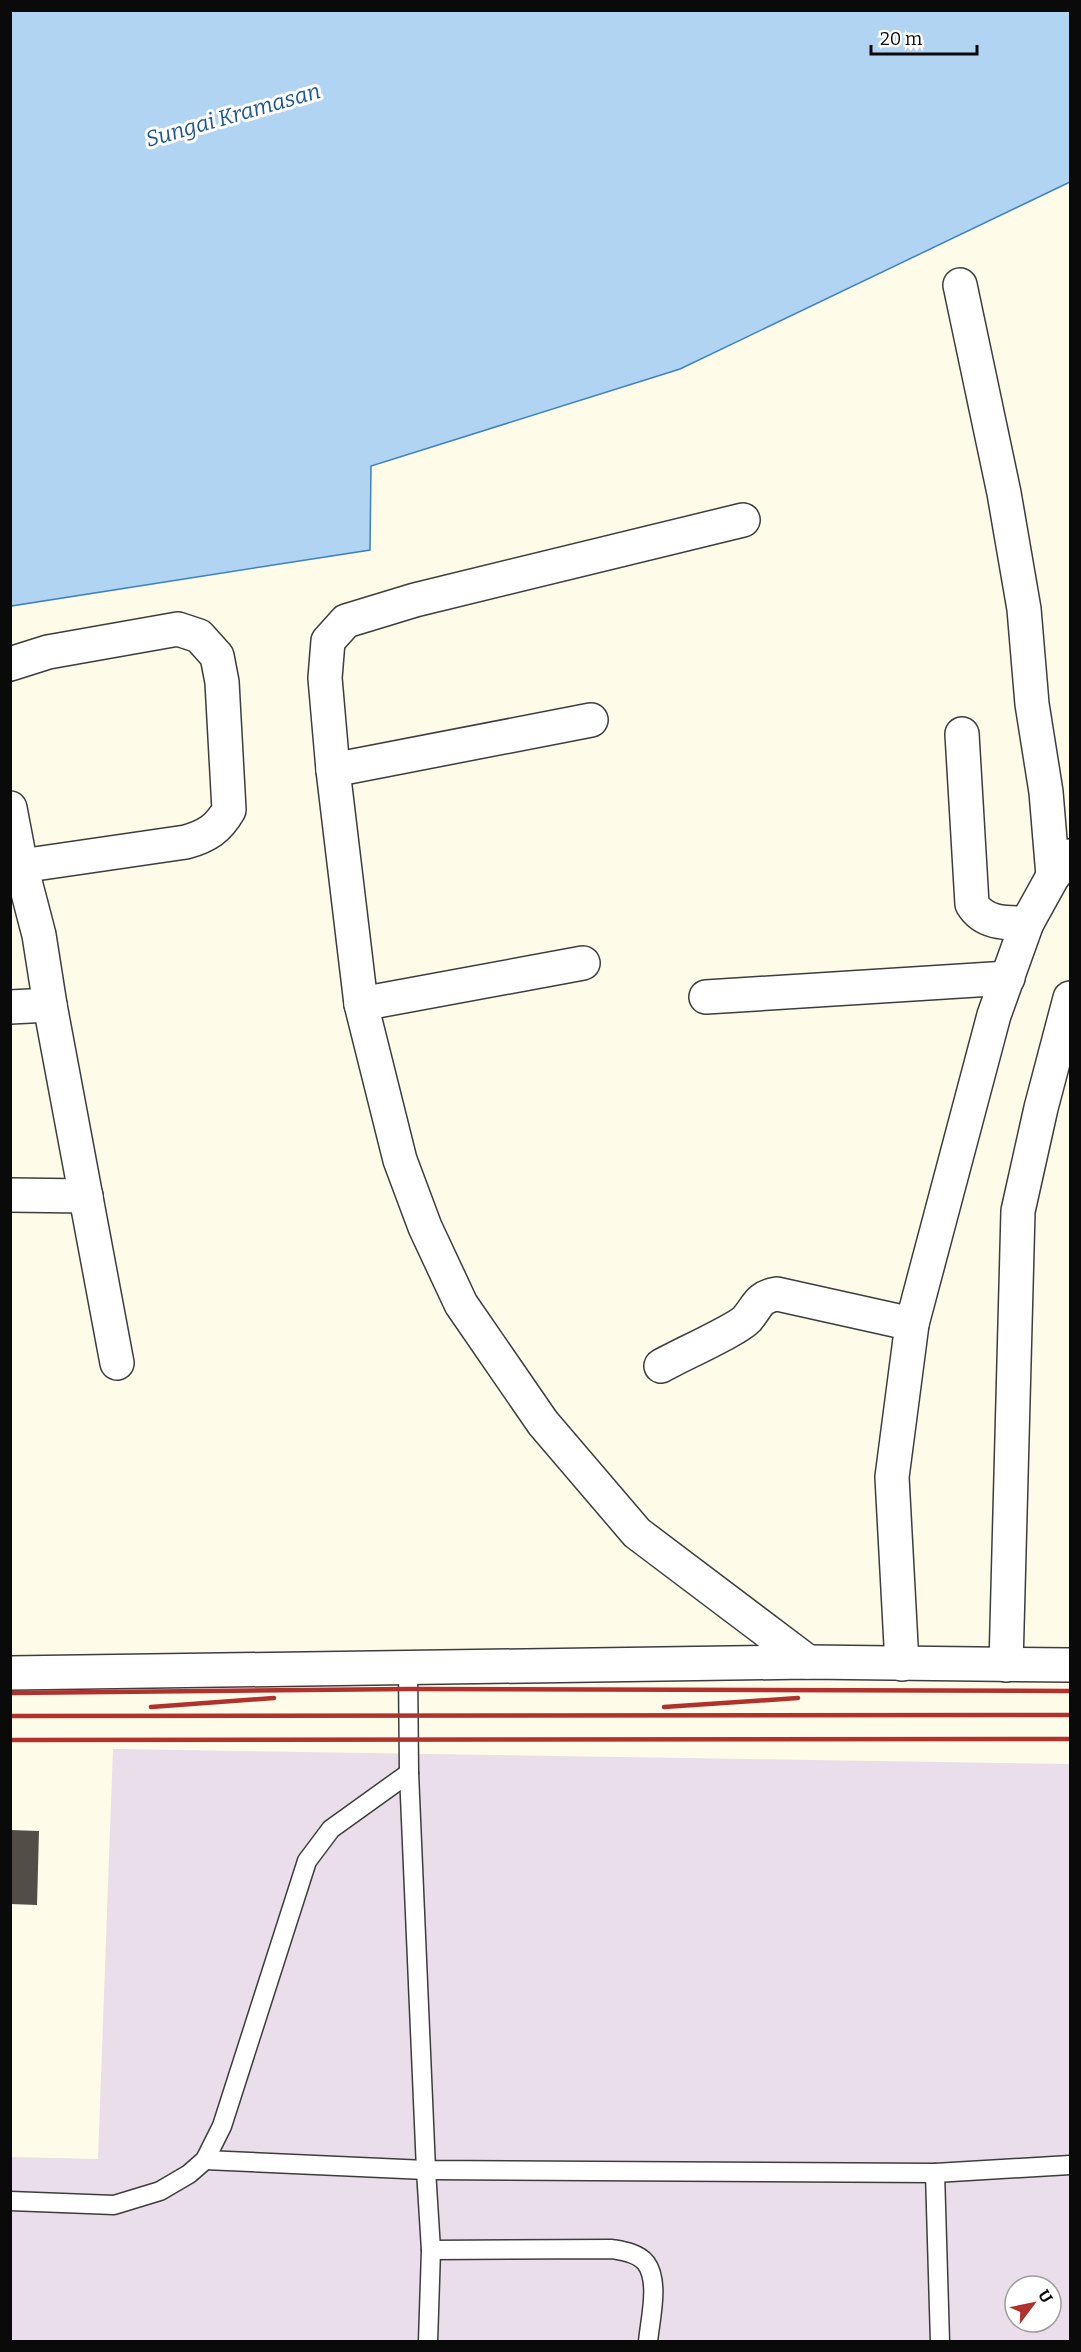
<svg xmlns="http://www.w3.org/2000/svg" width="1081" height="2352" font-family="Bitter,serif">
	<style>
		.industrial { fill: #e9dee9; fill-rule: evenodd }
		.water { fill: #b1d4f2; stroke: #3d82c4; stroke-width: 1.5 }
		.building { fill: #524d47 }
		.lines { fill: none; stroke-linecap: round; stroke-linejoin: round }
		.service-casing { stroke: #3d3d3d; stroke-width: 21 }
		.minor-casing { stroke: #3d3d3d; stroke-width: 36 }
		.service { stroke: #fff; stroke-width: 18 }
		.minor { stroke: #fff; stroke-width: 33 }
		.rail { stroke: #b1312c; stroke-width: 4.5 }
		.labels { text-anchor: middle; dominant-baseline: central; stroke-width: 6; stroke-linejoin: round; paint-order: stroke }
		.water-label { font-size: 22px; font-style: italic; fill: #1d5593; stroke: #fff }
	</style>
	<rect width="100%" height="100%" fill="#fefbe9"/>
	<path class="industrial" d="M113,1749L1070,1764V2341L11,2342V2157L98,2159ZM1015,2286H1051V2322H1015Z"/>
	<polygon class="water" points="11,10 1070,11 1070,182 680,369 371,466 370,550 11,606"/>
	<polygon class="building" points="10,1830 39,1831 37,1905 10,1904"/>
	<g class="lines">
		<defs>
			<g id="service">
				<polyline points="408,1668 409,1773 426,2170 935,2173 1070,2165"/>
				<polyline points="205,2160 426,2170 431,2250 428,2342"/>
				<polyline points="935,2173 940,2342"/>
				<polyline points="10,2201 114,2205 160,2191 189,2174 205,2160 222,2126 307,1861 331,1829 409,1773"/>
				<path d="M431,2250L612,2249C623,2251 638,2253 646,2263C660,2282 650,2319 648,2342"/>
			</g>
			<g id="minor">
				<polyline points="960,285 1004,493 1024,609 1032,704 1046,792 1053,876"/>
				<polyline points="743,520 415,600 346,621 328,641 325,678 333,770 361,1004 400,1160 425,1227 461,1304 543,1423 637,1533 808,1662"/>
				<path d="M10,664L48,652L178,629L199,636L217,656L222,682L229,810C218,829 207,836 186,842L21,866"/>
				<path d="M962,734L972,904C984,924 1006,923 1027,923"/>
				<polyline points="333,770 591,720"/>
				<polyline points="10,808 21,866 39,935 50,1005 10,1007"/>
				<polyline points="706,997 1008,978"/>
				<polyline points="361,1004 583,963"/>
				<polyline points="50,1005 117,1363"/>
				<polyline points="10,1195 86,1196"/>
				<path d="M661,1366C678,1356 737,1330 747,1319C758,1306 758,1297 777,1294L912,1324"/>
				<polyline points="902,1664 892,1477 912,1324 994,1015 1027,923 1053,876 1070,856"/>
				<polyline points="1006,1665 1018,1211 1041,1108 1070,998"/>
				<polyline points="10,1673 808,1662 1070,1665"/>
			</g>
		</defs>
		<use href="#service" class="service-casing"/>
		<use href="#minor" class="minor-casing"/>
		<use href="#service" class="service"/>
		<use href="#minor" class="minor"/>
		<g class="rail">
			<polyline points="10,1693 409,1689 1070,1691"/>
			<polyline points="151,1707 274,1698"/>
			<polyline points="664,1707 798,1698"/>
			<polyline points="10,1716 1070,1715"/>
			<polyline points="10,1740 1070,1739"/>
		</g>
	</g>
	<g class="labels">
		<g class="water-label">
			<text transform="translate(233 115) rotate(-16)">Sungai Kramasan</text>
		</g>
	</g>
	<rect width="1081" height="2352" fill="none" stroke="#0a0a0a" stroke-width="24"/>
	<g transform="translate(1033 2304) rotate(58)"><circle r="28" fill="#ffffff" stroke="#9d9d9d" stroke-width="1.5"/>
	<path d="M0-4.5L10 22L0 15L-10 22Z" fill="#b1312c"/>
	<text y="-9" font-size="16" font-weight="bold" text-anchor="middle" fill="#0a0a0a">U</text>
	</g>
	<path d="M871 45v9h106v-9" fill="none" stroke="#0a0a0a" stroke-width="3"/>
	<text x="880" y="45" font-size="18" fill="#0a0a0a" stroke="#ffffff" stroke-width="4.5" paint-order="stroke">20 m</text>
</svg>
